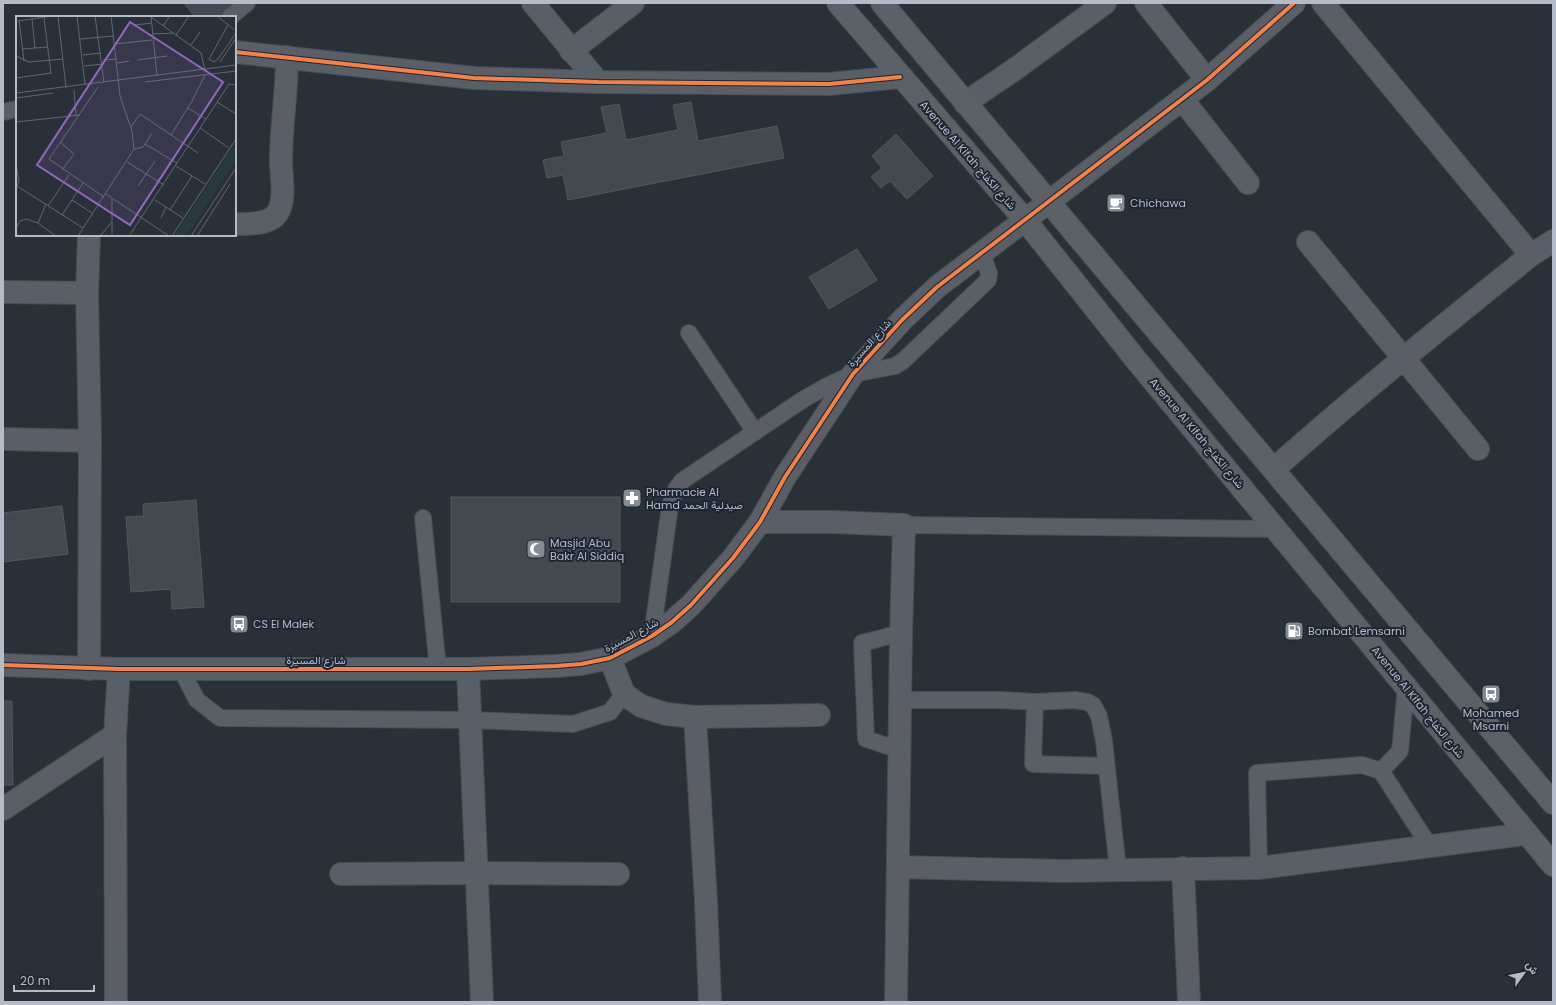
<svg xmlns="http://www.w3.org/2000/svg" width="1556" height="1005" font-family="Poppins,Vazirmatn,sans-serif">
	<style>
		.building { fill: #444950; stroke: #52575f }
		.lines { fill: none; stroke-linecap: round; stroke-linejoin: round }
		.service-casing { stroke: #484c53; stroke-width: 18 }
		.minor-casing { stroke: #484c53; stroke-width: 24 }
		.tertiary-casing { stroke: #484c53; stroke-width: 24 }
		.primary-casing { stroke: #484c55; stroke-width: 24 }
		.service { stroke: #5a5e66; stroke-width: 16 }
		.minor { stroke: #5a5e66; stroke-width: 22 }
		.tertiary { stroke: #5a5e66; stroke-width: 22 }
		.primary { stroke: #5c6168; stroke-width: 22 }
		.cycleway-casing { stroke: #1d2633; stroke-width: 6 }
		.cycleway { stroke: #f48246; stroke-width: 4 }
		.labels { text-anchor: middle; dominant-baseline: central; stroke-width: 4; stroke-linejoin: round; paint-order: stroke }
		.street-label { font-size: 11px; fill: #b4bcc9; stroke: #1d2633 }
		.poi-label { font-size: 11px; fill: #b4bcc9; stroke: #1d2633; text-anchor: start }
		.inset-road { fill: none; stroke: #616872; stroke-width: 1 }
		.view { fill: #9266c3; fill-opacity: 0.15; stroke: #9266c3; stroke-width: 2 }
		.inset-edge { fill: none; stroke: #b4bcc9; stroke-width: 2 }
	</style>
	<rect width="100%" height="100%" fill="#2a3038"/>
	<g class="building">
		<polygon points="184,3 239,3 222,17 195,17"/>
		<polygon points="691,102 698,141 777,126 784,158 568,200 563,175 547,178 543,160 564,156 561,142 607,133 601,107 619,104 626,140 678,130 673,105"/>
		<polygon points="896,134 933,176 907,199 890,181 881,188 871,177 882,168 872,156"/>
		<polygon points="857,249 877,280 829,309 809,277"/>
		<rect x="451" y="497" width="169" height="105"/>
		<polygon points="196,500 204,607 172,609 171,589 131,592 126,517 144,516 143,504"/>
		<polygon points="62,506 68,554 3,562 3,513"/>
		<polygon points="3,701 12,701 13,785 3,785"/>
	</g>
	<g class="lines">
		<defs>
			<g id="service">
				<polyline points="230,17 247,3"/>
				<polyline points="3,112 17,109"/>
				<polyline points="689,333 755,432"/>
				<polyline points="423,518 438,669"/>
				<polyline points="904,525 1276,529"/>
				<polyline points="652,636 670,506 676,489 682,481 804,399 827,386 853,374 895,366 903,361 988,280 989,273 982,254"/>
				<polyline points="181,669 197,700 220,718 470,720 573,724 610,712 624,694"/>
				<polyline points="901,700 1003,700 1035,702 1075,700 1087,702 1093,705 1099,716 1104,741 1118,870"/>
				<polyline points="1035,702 1033,764 1106,766"/>
				<polyline points="900,750 866,739 862,643 901,633"/>
				<polyline points="1381,771 1400,751 1406,687"/>
				<polyline points="1259,868 1257,773 1362,765 1381,771 1430,847"/>
			</g>
			<g id="minor">
				<polyline points="533,3 598,82"/>
				<polyline points="1146,3 1207,80"/>
				<polyline points="1323,3 1531,255"/>
				<polyline points="571,51 633,3"/>
				<polyline points="235,52 474,78 598,82 829,84 900,77"/>
				<polyline points="1182,99 1248,183"/>
				<polyline points="965,103 1018,67 1105,3"/>
				<polyline points="1050,201 1207,80 1294,3"/>
				<path d="M235,224C247,224 271,225 278,212C286,197 281,177 281,161C281,126 287,92 287,57"/>
				<polyline points="1308,242 1478,449"/>
				<polyline points="3,292 87,293"/>
				<polyline points="3,439 90,441"/>
				<path d="M1274,469C1357,395 1444,325 1531,255L1553,241"/>
				<polyline points="760,522 833,522 904,525 901,633 896,1002"/>
				<polyline points="610,658 624,694 641,706 666,714 695,717 819,715"/>
				<polyline points="89,669 90,441 87,293 89,235"/>
				<polyline points="468,669 482,1002"/>
				<polyline points="695,717 706,902 710,1002"/>
				<polyline points="3,809 115,735"/>
				<polyline points="898,867 1063,871 1259,868 1526,834"/>
				<polyline points="1183,868 1189,1002"/>
				<polyline points="341,874 476,873 618,874"/>
				<polyline points="116,1002 115,735 119,669"/>
			</g>
			<polyline id="tertiary" points="3,665 119,669 468,669 556,666 581,664 610,658 652,636 672,622 691,605 733,558 760,522 785,477 853,374 902,320 937,287 1050,201"/>
			<g id="primary">
				<polyline points="838,3 1025,220 1137,361 1553,865"/>
				<polyline points="882,3 1553,803"/>
			</g>
		</defs>
		<use href="#service" class="service-casing"/>
		<use href="#minor" class="minor-casing"/>
		<use href="#tertiary" class="tertiary-casing"/>
		<use href="#primary" class="primary-casing"/>
		<use href="#service" class="service"/>
		<use href="#minor" class="minor"/>
		<use href="#tertiary" class="tertiary"/>
		<use href="#primary" class="primary"/>
		<defs>
			<g id="cycleway">
				<polyline points="235,52 474,78 598,82 829,84 900,77"/>
				<polyline points="3,665 119,669 468,669 556,666 581,664 610,658 652,636 672,622 691,605 733,558 760,522 785,477 853,374 902,320 937,287 1207,80 1294,3"/>
			</g>
		</defs>
		<use href="#cycleway" class="cycleway-casing"/>
		<use href="#cycleway" class="cycleway"/>
	</g>
	<defs>
		<symbol id="cafe-square" viewBox="-11 -11 22 22"><rect x="-9" y="-9" width="18" height="18" rx="4" fill="#848b96" stroke="#1d2633"/><path d="M-5.5-4.5H6V0H3Q3 3.5 0 3.5H-2.5Q-5.5 3.5-5.5 0ZM3-3.2v2h1.7v-2ZM-6 4.5H4V6H-6Z" fill="#fff"/></symbol>
		<symbol id="pharmacy-square" viewBox="-11 -11 22 22"><rect x="-9" y="-9" width="18" height="18" rx="4" fill="#848b96" stroke="#1d2633"/><path d="M-2-6h4v4h4v4h-4v4h-4v-4h-4v-4h4Z" fill="#fff"/></symbol>
		<symbol id="mosque-square" viewBox="-11 -11 22 22"><rect x="-9" y="-9" width="18" height="18" rx="4" fill="#848b96" stroke="#1d2633"/><path d="M3.5-4.9A6 6 0 1 0 3.5 4.9A5 5 0 1 1 3.5-4.9Z" fill="#fff"/></symbol>
		<symbol id="bus-square" viewBox="-11 -11 22 22"><rect x="-9" y="-9" width="18" height="18" rx="4" fill="#848b96" stroke="#1d2633"/><path d="M-5-6H5V4H4V6H2V4H-2V6H-4V4H-5ZM-3.5-4V0h7V-4ZM-3.5 1.2v1.5H-2V1.2ZM2 1.2v1.5H3.5V1.2Z" fill="#fff"/></symbol>
		<symbol id="fuel-square" viewBox="-11 -11 22 22"><rect x="-9" y="-9" width="18" height="18" rx="4" fill="#848b96" stroke="#1d2633"/><path d="M-5.5-6h7V0h2V4h1.3V-2.5L3-4.5l.8-.8L6-3V5H2.5V1h-1V6h-7ZM-4.2-4.7v3.2H.2V-4.7Z" fill="#fff"/></symbol>
	</defs>
	<g fill-rule="evenodd">
		<use href="#cafe-square" x="1105" y="192" width="22" height="22"/>
		<use href="#pharmacy-square" x="621" y="487" width="22" height="22"/>
		<use href="#mosque-square" x="525" y="538" width="22" height="22"/>
		<use href="#bus-square" x="228" y="613" width="22" height="22"/>
		<use href="#fuel-square" x="1283" y="620" width="22" height="22"/>
		<use href="#bus-square" x="1480" y="683" width="22" height="22"/>
	</g>
	<g class="labels">
		<g class="street-label">
			<text transform="translate(968 155) rotate(49)">Avenue Al Kifah شارع الكفاح</text>
			<text transform="translate(869 343) rotate(-48)">شارع المسيرة</text>
			<text transform="translate(1197 433) rotate(50)">Avenue Al Kifah شارع الكفاح</text>
			<text transform="translate(631 635) rotate(-28)">شارع المسيرة</text>
			<text x="316" y="660">شارع المسيرة</text>
			<text transform="translate(1418 702) rotate(51)">Avenue Al Kifah شارع الكفاح</text>
		</g>
		<g class="poi-label">
			<text x="1130" y="203">Chichawa</text>
			<text x="646" y="492">Pharmacie Al<tspan x="646" dy="13">Hamd صيدلية الحمد</tspan></text>
			<text x="550" y="543">Masjid Abu<tspan x="550" dy="13">Bakr Al Siddiq</tspan></text>
			<text x="253" y="624">CS El Malek</text>
			<text x="1308" y="631">Bombat Lemsarni</text>
			<text x="1491" y="713" text-anchor="middle">Mohamed<tspan x="1491" dy="13">Msarni</tspan></text>
		</g>
	</g>
	<g transform="translate(16 16)">
		<rect width="220" height="220" fill="#2a3038"/>
		<path d="M220,126V143L186,195L170,220L159,219Z" fill="#273a3e"/>
		<path class="inset-road" d="M42,0L50,72M61,0L69,69M79,0L88,67M135,0L141,60M201,0L220,15M135,1L185,37L189,54M16,3L19,32M3,4L8,45M2,5L36,0M119,9L136,7M212,9L193,43L198,46L202,43L220,17M147,10L154,0M136,18L157,17M160,19L173,0M64,23L98,20M99,28L136,24M175,29L184,16M6,33L32,31M67,39L85,37M0,40L13,46L47,43M87,44L101,43M122,44L151,40M204,46L220,22M101,47L113,45M68,50L88,48M0,62L35,57L28,2M129,66L220,55M82,71L33,143L88,181M58,74L60,100M0,77L220,49M0,82L37,77M201,86L220,98M172,92L190,103M0,106L64,99M115,111L124,98L182,137M184,112L213,132M155,119L176,85L189,59M44,126L58,138L46,154M129,128L161,147M118,133L127,131L136,117M111,146L148,169M0,148L3,166L0,171M160,150L189,168M1,170L67,212M122,170L139,145M90,178L153,220M96,183V220M56,184L76,197M139,184L167,202M32,190L53,159M154,194L176,160M46,199L67,167M145,202L150,191M22,207L30,188M0,212L4,205L10,203L22,207L40,220M62,220L118,133L116,115L104,80L95,0M84,220L96,206M113,220L213,68L220,69M156,220L220,123M175,220L220,152M181,220L214,168"/>
		<path class="view" d="M114,6L207,66L114,209L21,149Z"/>
		<rect width="220" height="220" class="inset-edge"/>
	</g>
	<rect width="1556" height="1005" fill="none" stroke="#b4bcc9" stroke-width="8"/>
	<g transform="translate(1524 973) rotate(57)" stroke="#1d2633" stroke-width="3" paint-order="stroke">
	<path d="M0-3L7 15L0 10L-7 15Z" fill="#b4bcc9"/>
	<text y="-6" font-size="11" font-weight="bold" text-anchor="middle" fill="#b4bcc9">ش</text>
	</g>
	<path d="M14 985v6h80v-6" fill="none" stroke="#b4bcc9" stroke-width="2"/>
	<text x="20" y="985" font-size="12" fill="#b4bcc9" stroke="#1d2633" stroke-width="3" paint-order="stroke">20 m</text>
</svg>
